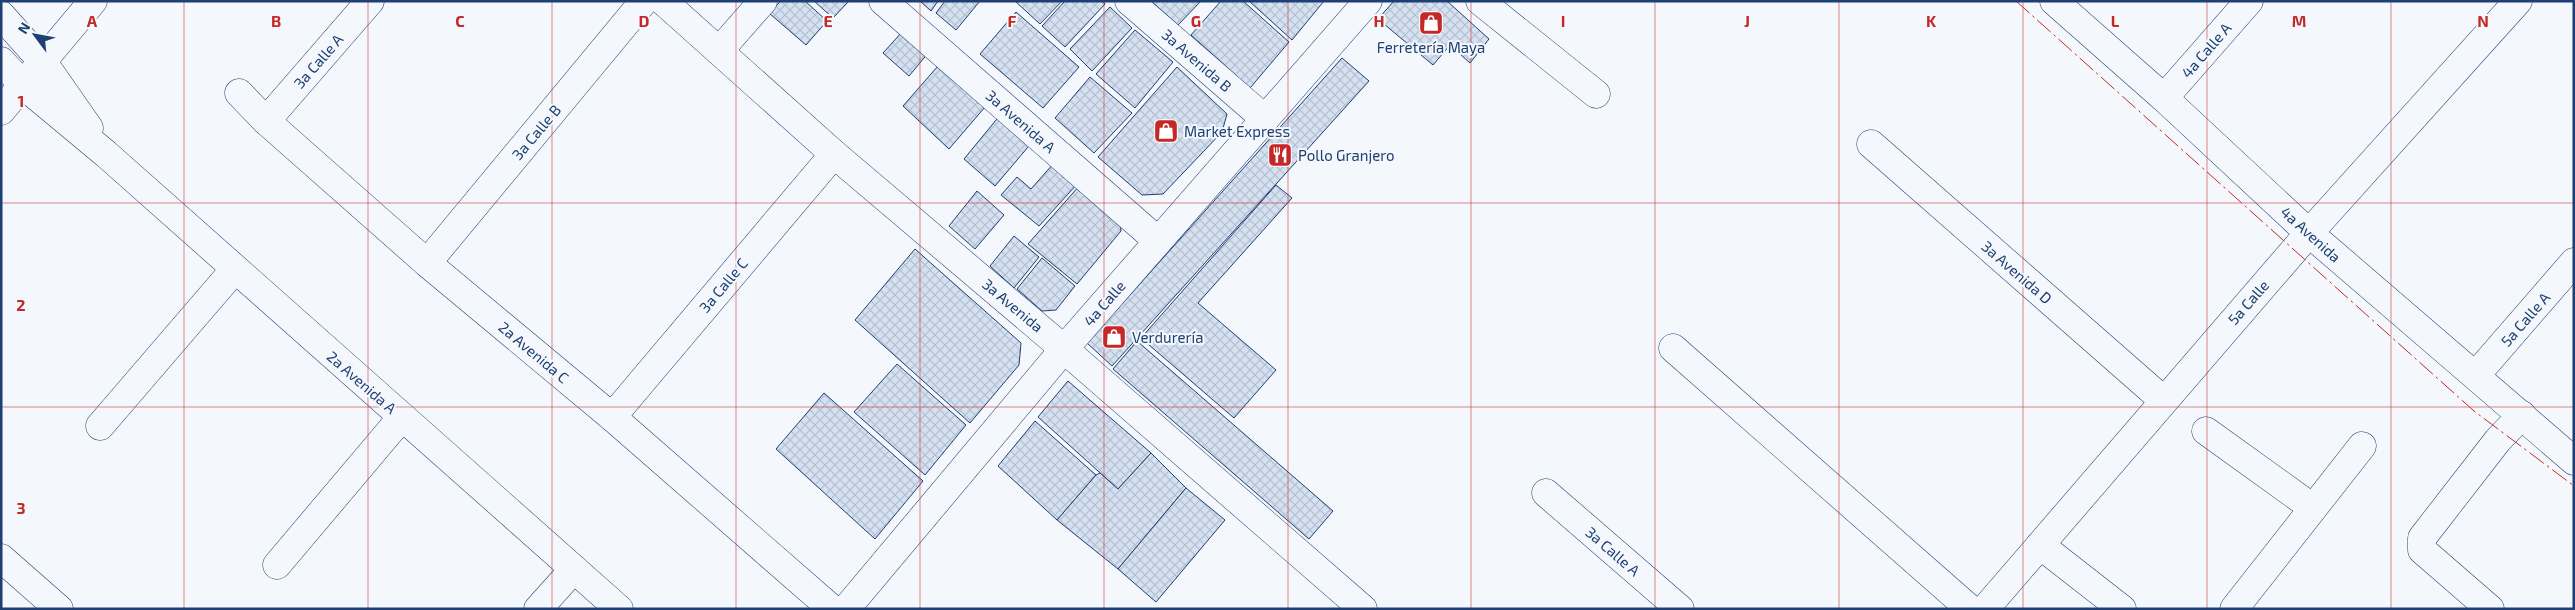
<svg xmlns="http://www.w3.org/2000/svg" width="2575" height="610" font-family="'Exo 2',sans-serif">
	<style>
		.building { fill: url(#building-cross-hatch); stroke: #1d3f73 }
		.lines { fill: none; stroke-linecap: round; stroke-linejoin: round }
		.minor-casing { stroke: #1d3f73; stroke-width: 29 }
		.major-casing { stroke: #1d3f73; stroke-width: 29 }
		.minor { stroke: #f4f7fb; stroke-width: 28 }
		.major { stroke: #f4f7fb; stroke-width: 28 }
		.power { stroke: #c62828; stroke-width: 1; stroke-dasharray: 18 4 2.5 4; stroke-linecap: butt }
		.grid { fill: none; stroke: #c62828; stroke-width: 1; stroke-opacity: 0.55 }
		.labels { text-anchor: middle; dominant-baseline: central; stroke-width: 4; stroke-linejoin: round; paint-order: stroke }
		.poi-label { font-size: 15px; fill: #1d3f73; stroke: #f4f7fb; text-anchor: start }
		.street-label { font-size: 15px; fill: #1d3f73; stroke: #f4f7fb }
		.grid-label { font-size: 16px; text-anchor: middle; font-weight: bold; fill: #c62828; stroke: #f4f7fb; stroke-width: 4; stroke-linejoin: round; paint-order: stroke }
	</style>
	<defs>
		<pattern id="building-cross-hatch" width="8" height="8" patternUnits="userSpaceOnUse" patternTransform="scale(1.25)"><rect width="8" height="8" fill="#d5e0f0"/><path d="M0 0l8 8M0 8l8-8" fill="none" stroke="#b6c1d1"/></pattern>
	</defs>
	<rect width="100%" height="100%" fill="#f4f7fb"/>
	<g class="building">
		<polygon points="781,1 805,1 827,21 806,45 769,13"/>
		<polygon points="814,1 849,1 833,18"/>
		<polygon points="920,1 938,1 931,11"/>
		<polygon points="945,1 980,1 956,30 936,13"/>
		<polygon points="1015,1 1062,1 1040,24"/>
		<polygon points="1065,1 1103,1 1105,4 1065,47 1042,26"/>
		<polygon points="1151,1 1201,1 1178,25"/>
		<polygon points="1221,1 1243,1 1289,42 1250,88 1191,35"/>
		<polygon points="1249,1 1324,1 1292,40"/>
		<polygon points="1394,1 1447,1 1489,39 1470,63 1450,45 1433,65 1378,19"/>
		<polygon points="1110,7 1132,28 1092,71 1070,49"/>
		<polygon points="1016,12 1079,67 1043,108 980,54"/>
		<polygon points="1135,30 1173,62 1135,108 1096,74"/>
		<polygon points="903,31 929,52 909,76 883,53"/>
		<polygon points="1342,58 1369,81 1112,366 1087,343"/>
		<polygon points="938,66 985,107 949,149 903,106"/>
		<polygon points="1177,67 1227,114 1222,132 1163,194 1142,195 1098,157"/>
		<polygon points="1090,77 1132,113 1094,153 1055,118"/>
		<polygon points="1001,114 1034,140 995,186 964,159"/>
		<polygon points="1054,163 1078,183 1039,226 1001,195 1017,177 1031,189"/>
		<polygon points="1080,185 1120,223 1121,231 1077,284 1028,244"/>
		<polygon points="1276,185 1292,198 1198,303 1276,370 1234,418 1141,338"/>
		<polygon points="977,191 1004,215 975,249 949,226"/>
		<polygon points="1014,236 1039,257 1014,288 990,266"/>
		<polygon points="915,249 1021,343 1019,365 970,423 855,320"/>
		<polygon points="1042,258 1075,286 1056,310 1042,311 1017,289"/>
		<polygon points="1137,341 1333,511 1309,539 1113,369"/>
		<polygon points="897,364 966,425 925,475 854,412"/>
		<polygon points="1068,381 1151,453 1118,489 1038,417"/>
		<polygon points="824,393 923,481 875,539 776,449"/>
		<polygon points="1035,421 1096,475 1057,520 998,466"/>
		<polygon points="1151,453 1186,488 1118,569 1057,520 1096,475 1100,473 1118,489"/>
		<polygon points="1186,488 1225,520 1156,602 1118,569"/>
	</g>
	<g class="lines">
		<defs>
			<g id="minor">
				<polyline points="663,1 834,154 1064,349 1363,609"/>
				<polyline points="883,1 1158,241"/>
				<polyline points="1129,1 1265,119"/>
				<polyline points="1480,1 1596,94"/>
				<polyline points="1,15 43,62 89,128"/>
				<polyline points="720,50 763,1"/>
				<polyline points="1,61 23,85 106,154 619,609"/>
				<polyline points="239,93 266,121 427,263 612,417 832,609"/>
				<polyline points="2164,98 2249,1"/>
				<polyline points="1,111 93,1"/>
				<polyline points="266,121 370,1"/>
				<polyline points="1871,144 2163,400"/>
				<polyline points="427,263 644,1"/>
				<polyline points="1673,348 1970,609"/>
				<polyline points="2476,375 2574,262"/>
				<polyline points="612,417 834,154"/>
				<polyline points="100,426 235,269"/>
				<polyline points="2206,431 2313,508"/>
				<polyline points="1546,493 1680,609"/>
				<polyline points="2040,545 2122,609"/>
				<polyline points="1,558 59,609"/>
				<polyline points="277,565 402,417"/>
				<polyline points="538,609 574,569"/>
				<polyline points="1985,609 2309,233 2518,1"/>
				<polyline points="2234,609 2362,446"/>
				<polyline points="2490,609 2422,550 2422,538 2498,440 2522,415"/>
			</g>
			<g id="major">
				<polyline points="2054,1 2164,98 2309,233 2574,461"/>
				<polyline points="846,609 1064,349 1368,1"/>
			</g>
		</defs>
		<use href="#minor" class="minor-casing"/>
		<use href="#major" class="major-casing"/>
		<use href="#minor" class="minor"/>
		<use href="#major" class="major"/>
		<polyline class="power" points="2016,1 2474,411 2574,486"/>
	</g>
	<path class="grid" d="M184,1V609M368,1V609M552,1V609M736,1V609M920,1V609M1104,1V609M1288,1V609M1471,1V609M1655,1V609M1839,1V609M2023,1V609M2207,1V609M2391,1V609M1,203H2574M1,407H2574"/>
	<defs>
		<symbol id="shop-square" viewBox="-11 -11 22 22"><rect x="-9" y="-9" width="18" height="18" rx="4" fill="#c62828" stroke="#f4f7fb"/><path d="M-5-2.5h2.3a2.7 3.5 0 0 1 5.4 0H5L5.5 6h-11ZM-1.5-2.5h3a1.5 2.3 0 0 0-3 0Z" fill="#fff"/></symbol>
		<symbol id="restaurant-square" viewBox="-11 -11 22 22"><rect x="-9" y="-9" width="18" height="18" rx="4" fill="#c62828" stroke="#f4f7fb"/><path d="M-5-6h1v4h1v-4h1v4h1v-4h1v5L-1.5 .5V6h-2V.5L-5-1ZM5-6V6H3V1.5H1.5Q1.5-4 5-6Z" fill="#fff"/></symbol>
	</defs>
	<g fill-rule="evenodd">
		<use href="#shop-square" x="1417" y="9" width="28" height="28"/>
		<use href="#shop-square" x="1152" y="117" width="28" height="28"/>
		<use href="#restaurant-square" x="1266" y="141" width="28" height="28"/>
		<use href="#shop-square" x="1100" y="323" width="28" height="28"/>
	</g>
	<g class="labels">
		<g class="poi-label">
			<text x="1431" y="47" text-anchor="middle">Ferretería Maya</text>
			<text x="1184" y="131">Market Express</text>
			<text x="1298" y="155">Pollo Granjero</text>
			<text x="1132" y="337">Verdurería</text>
		</g>
		<g class="street-label">
			<text transform="translate(2206 50) rotate(-49)">4a Calle A</text>
			<text transform="translate(1197 60) rotate(41)">3a Avenida B</text>
			<text transform="translate(318 61) rotate(-49)">3a Calle A</text>
			<text transform="translate(1021 121) rotate(41)">3a Avenida A</text>
			<text transform="translate(536 132) rotate(-50)">3a Calle B</text>
			<text transform="translate(2311 234) rotate(42)">4a Avenida</text>
			<text transform="translate(2017 272) rotate(41)">3a Avenida D</text>
			<text transform="translate(723 285) rotate(-50)">3a Calle C</text>
			<text transform="translate(2248 302) rotate(-49)">5a Calle</text>
			<text transform="translate(1104 303) rotate(-49)">4a Calle</text>
			<text transform="translate(1013 305) rotate(40)">3a Avenida</text>
			<text transform="translate(2525 319) rotate(-49)">5a Calle A</text>
			<text transform="translate(534 352) rotate(40)">2a Avenida C</text>
			<text transform="translate(362 382) rotate(41)">2a Avenida A</text>
			<text transform="translate(1613 551) rotate(41)">3a Calle A</text>
		</g>
	</g>
	<g class="grid-label">
		<text x="92" y="27">A</text>
		<text x="276" y="27">B</text>
		<text x="460" y="27">C</text>
		<text x="644" y="27">D</text>
		<text x="828" y="27">E</text>
		<text x="1012" y="27">F</text>
		<text x="1196" y="27">G</text>
		<text x="1379" y="27">H</text>
		<text x="1563" y="27">I</text>
		<text x="1747" y="27">J</text>
		<text x="1931" y="27">K</text>
		<text x="2115" y="27">L</text>
		<text x="2299" y="27">M</text>
		<text x="2483" y="27">N</text>
		<text x="21" y="107">1</text>
		<text x="21" y="311">2</text>
		<text x="21" y="514">3</text>
	</g>
	<rect width="2575" height="610" fill="none" stroke="#1d3f73" stroke-width="5"/>
	<g transform="translate(35 35) rotate(302)" stroke="#f4f7fb" stroke-width="4" paint-order="stroke">
	<path d="M0-4L9 19L0 12L-9 19Z" fill="#1d3f73"/>
	<text y="-8" font-size="14" font-weight="bold" text-anchor="middle" fill="#1d3f73">N</text>
	</g>
</svg>
